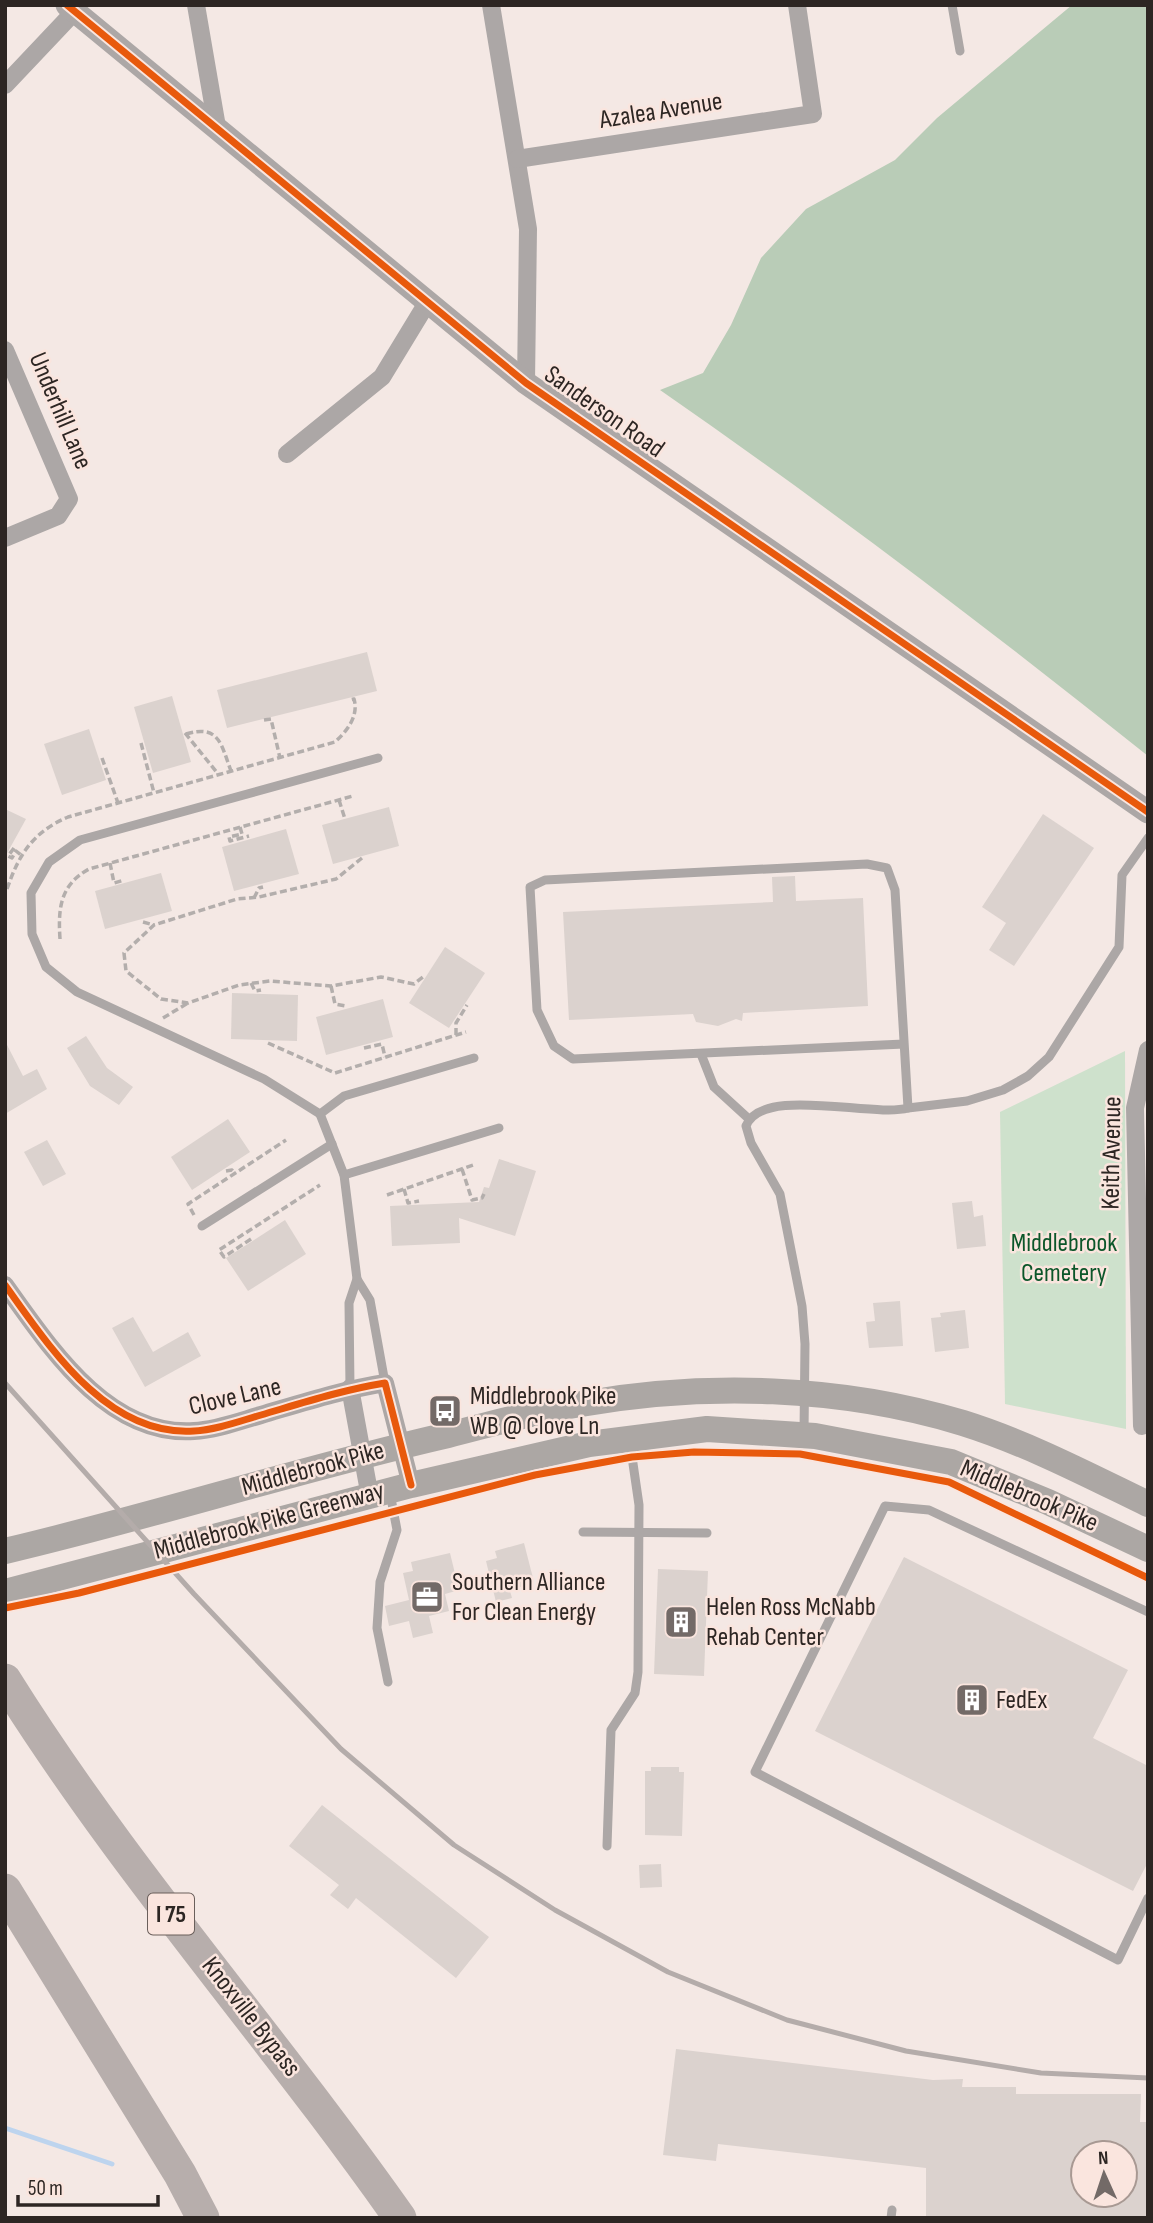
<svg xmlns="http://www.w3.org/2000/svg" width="1153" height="2223" font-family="'Sofia Sans Condensed',sans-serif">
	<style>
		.green { fill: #cee1cc }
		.forest { fill: #b9ccb7 }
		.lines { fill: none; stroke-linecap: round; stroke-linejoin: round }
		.stream { stroke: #bdd4ee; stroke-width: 5 }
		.building { fill: #dbd2ce; fill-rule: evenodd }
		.path { stroke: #b3aeac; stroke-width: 3.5; stroke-dasharray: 7 3.5; stroke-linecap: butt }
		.service { stroke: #aca7a6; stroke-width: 9 }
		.minor { stroke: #aca7a6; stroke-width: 18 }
		.tertiary { stroke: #aca7a6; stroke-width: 23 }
		.secondary { stroke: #aca7a4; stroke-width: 26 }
		.motorway { stroke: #b7aeac; stroke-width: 33 }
		.rail { stroke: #b4acaa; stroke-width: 5 }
		.cycleway-casing { stroke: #fae5de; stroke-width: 11 }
		.cycleway { stroke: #e8590c; stroke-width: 7 }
		.labels { text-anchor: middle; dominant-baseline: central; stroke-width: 5; stroke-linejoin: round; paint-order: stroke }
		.shield { fill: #fae5de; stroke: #6a5f5b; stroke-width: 2 }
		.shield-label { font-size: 24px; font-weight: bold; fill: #2d2623 }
		.street-label { font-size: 26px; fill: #2d2623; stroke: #fae5de }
		.park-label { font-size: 26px; fill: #0c562a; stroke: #fae5de }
		.poi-label { font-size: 26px; fill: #2d2623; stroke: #fae5de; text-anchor: start }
	</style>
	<rect width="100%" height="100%" fill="#f4e8e4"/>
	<polygon class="green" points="1125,1051 1126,1429 1005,1404 1000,1112"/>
	<path class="forest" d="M1072,5H1148V756C988,628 827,506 660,390L703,373L731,325L761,258L806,209L895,160L937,118Z"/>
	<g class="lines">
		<polyline class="stream" points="5,2128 112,2164"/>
	</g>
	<g class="building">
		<polygon points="367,652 377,691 227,728 217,690"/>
		<polygon points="172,696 191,762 153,773 134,707"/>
		<polygon points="89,729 106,780 62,795 44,744"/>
		<polygon points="389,807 399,846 333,864 322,825"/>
		<polygon points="5,809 26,819 5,857"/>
		<polygon points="1043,814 1094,848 1014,966 989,950 1006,923 982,907"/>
		<polygon points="286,829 299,874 234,891 222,847"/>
		<polygon points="161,873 172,911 105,929 95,891"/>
		<polygon points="795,876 796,901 863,898 868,1006 743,1013 742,1021 736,1019 718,1026 696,1022 693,1014 569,1020 563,912 773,902 772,877"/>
		<polygon points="445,947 485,973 449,1028 409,1003"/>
		<polygon points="232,993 298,995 297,1041 231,1039"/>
		<polygon points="383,999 393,1037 326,1055 316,1017"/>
		<polygon points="86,1036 107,1068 133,1087 119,1105 90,1086 67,1048"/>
		<polygon points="5,1041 23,1076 37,1069 47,1089 5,1114"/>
		<polygon points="228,1119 250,1152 192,1190 171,1157"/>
		<polygon points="47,1140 66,1174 43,1186 24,1152"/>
		<polygon points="499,1159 536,1171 515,1236 459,1218 460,1243 392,1246 390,1206 479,1202 484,1187 489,1188"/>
		<polygon points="972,1201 974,1217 983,1215 986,1246 957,1249 952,1203"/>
		<polygon points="285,1220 306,1254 248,1291 226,1258"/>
		<polygon points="900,1301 903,1346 869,1348 866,1322 875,1321 873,1303"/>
		<polygon points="965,1310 969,1348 935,1352 931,1318 941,1317 940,1313"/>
		<polygon points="133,1317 153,1352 188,1332 201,1356 145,1387 112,1328"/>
		<polygon points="524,1543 534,1582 510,1591 512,1598 496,1602 486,1561 497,1558 495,1551"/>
		<polygon points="450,1553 459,1590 445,1594 449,1611 429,1616 433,1633 413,1638 409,1621 389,1626 385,1606 409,1600 403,1573 413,1571 411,1562"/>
		<polygon points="904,1557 1128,1670 1093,1738 1148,1766 1148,1862 1133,1891 815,1731"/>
		<polygon points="658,1569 708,1571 704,1676 654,1674"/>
		<polygon points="651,1767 679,1767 679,1772 684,1772 682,1836 645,1835 645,1771 651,1771"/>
		<polygon points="322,1805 489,1937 456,1978 356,1898 348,1909 330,1895 339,1885 289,1846"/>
		<polygon points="661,1864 662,1887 640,1888 639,1865"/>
		<path d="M676,2049L933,2080L963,2079L962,2087H1016V2094H1141L1140,2122H1148V2218H926V2168L718,2144L716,2161L663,2155ZM1083,2153H1125V2195H1083Z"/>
	</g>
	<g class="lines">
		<g class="path">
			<polyline points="264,720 271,719 280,758"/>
			<polyline points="185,733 219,775"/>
			<path d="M186,734C219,724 221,744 231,771"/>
			<polyline points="141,743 154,793"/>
			<polyline points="102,758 118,803"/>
			<polyline points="339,800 345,819"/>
			<polyline points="240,827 242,834 229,837 230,841 249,836"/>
			<polyline points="14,848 8,856 12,858 16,851 21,855"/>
			<polyline points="362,858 336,879 259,897 237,899 154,925 124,953 126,971 161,999 188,1003 239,985 270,981 331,986 381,977 414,984 423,977"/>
			<polyline points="110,863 114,883 124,880"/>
			<path d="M7,889C19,854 33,832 68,817L335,742C347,731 359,716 354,699L349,700"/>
			<polyline points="254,898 259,888 263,887"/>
			<polyline points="143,922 154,925"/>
			<path d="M60,939C58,908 60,885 89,869L353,796"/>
			<polyline points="251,983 255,991 261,990"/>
			<polyline points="331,986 335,1004 346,1006"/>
			<polyline points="163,1018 188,1003"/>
			<polyline points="456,1035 456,1023 467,1005"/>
			<polyline points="268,1043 335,1073 466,1032"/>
			<polyline points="364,1048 382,1044 385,1057"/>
			<polyline points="462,1169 472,1200 482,1198 484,1194"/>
			<polyline points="226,1171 232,1170 235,1174"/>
			<polyline points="404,1189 408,1203 419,1201"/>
			<polyline points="387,1195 476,1164"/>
			<polyline points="194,1215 188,1204 286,1140"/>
			<polyline points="251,1239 224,1257 219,1250 320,1185"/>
		</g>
		<g class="service">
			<polyline points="952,5 960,51"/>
			<polyline points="378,758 80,840 49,862 31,893 32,934 46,967 77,992 264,1079 320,1114 344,1096 474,1058"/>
			<polyline points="701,1054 714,1087 749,1119"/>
			<polyline points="908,1108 967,1101 1003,1090 1028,1076 1049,1057 1119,947 1122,875 1148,838"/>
			<polyline points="320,1114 344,1175 357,1279 349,1303 350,1388"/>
			<polyline points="344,1175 499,1128"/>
			<polyline points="202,1226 332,1144"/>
			<polyline points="357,1279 370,1300 385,1383"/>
			<path d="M804,1433L805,1344L802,1306L780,1194L751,1143L746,1126C762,1085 873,1118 908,1108L895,890L887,868L867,864L545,880L530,887L537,1010L554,1046L573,1059L904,1044"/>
			<polyline points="583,1532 707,1533"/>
			<polyline points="1148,1612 929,1510 885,1506 755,1772 1118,1960 1148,1898"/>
			<polyline points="388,1682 377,1628 380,1582 397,1530 390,1493"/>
			<polyline points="607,1846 611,1730 635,1693 638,1672 639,1505 630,1443"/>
			<polyline points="891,2218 892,2210"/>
		</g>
		<g class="minor">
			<polyline points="196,5 217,127"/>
			<polyline points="491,5 528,229 526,383"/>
			<polyline points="5,85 75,11"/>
			<polyline points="517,159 813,114 797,5"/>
			<polyline points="5,350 69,499 58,516 5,538"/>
			<polyline points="287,454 382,377 427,303"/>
			<path d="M5,1285C49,1346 107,1437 194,1431C216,1430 240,1421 261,1415C302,1403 342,1390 385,1383L411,1485"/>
			<polyline points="350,1388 370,1497"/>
			<polyline points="1142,1426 1135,1108 1148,1050"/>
		</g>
		<polyline class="tertiary" points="67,5 526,383 1148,812"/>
		<g class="secondary">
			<path d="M5,1551C154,1516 299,1469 448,1435C492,1424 536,1411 581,1404C706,1382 841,1386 963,1423C1027,1443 1088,1475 1148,1504"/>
			<polyline points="5,1592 411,1485 589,1444 707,1429 815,1436 951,1462 1048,1502 1148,1549"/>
		</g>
		<g class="motorway">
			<path d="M5,1680C123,1869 272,2036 400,2218"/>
			<polyline points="5,1890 180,2174 203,2218"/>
		</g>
		<polyline class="rail" points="5,1383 194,1594 341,1749 454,1845 555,1910 668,1972 787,2020 906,2051 1041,2073 1148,2078"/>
		<defs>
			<g id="cycleway">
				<polyline points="67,5 526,383 1148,812"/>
				<path d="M5,1285C49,1346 107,1437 194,1431C216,1430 240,1421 261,1415C302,1403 342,1390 385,1383L411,1485"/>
				<polyline points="5,1608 79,1593 535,1475 632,1457 694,1452 800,1454 949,1482 1148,1578"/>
			</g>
		</defs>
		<use href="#cycleway" class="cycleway-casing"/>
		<use href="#cycleway" class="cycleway"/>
	</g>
	<defs>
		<symbol id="bus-square" viewBox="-11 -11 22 22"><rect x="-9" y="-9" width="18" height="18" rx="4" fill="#736a67" stroke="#fae5de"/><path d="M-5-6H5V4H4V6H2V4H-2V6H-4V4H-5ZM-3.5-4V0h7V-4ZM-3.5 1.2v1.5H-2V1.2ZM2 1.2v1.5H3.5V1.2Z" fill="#fff"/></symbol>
		<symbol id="office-square" viewBox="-11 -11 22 22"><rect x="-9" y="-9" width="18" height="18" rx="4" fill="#736a67" stroke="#fae5de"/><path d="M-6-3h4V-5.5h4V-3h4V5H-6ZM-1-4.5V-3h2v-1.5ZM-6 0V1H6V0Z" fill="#fff"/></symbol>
		<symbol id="building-square" viewBox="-11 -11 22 22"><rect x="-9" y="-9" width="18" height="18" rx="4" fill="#736a67" stroke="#fae5de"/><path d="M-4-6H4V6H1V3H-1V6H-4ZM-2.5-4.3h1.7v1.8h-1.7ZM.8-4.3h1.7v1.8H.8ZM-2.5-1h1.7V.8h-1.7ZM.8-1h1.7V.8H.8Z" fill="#fff"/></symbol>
	</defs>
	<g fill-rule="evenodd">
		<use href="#bus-square" x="426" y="1392" width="38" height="38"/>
		<use href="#office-square" x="408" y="1578" width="38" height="38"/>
		<use href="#building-square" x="662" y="1603" width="38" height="38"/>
		<use href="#building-square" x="953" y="1681" width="38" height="38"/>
	</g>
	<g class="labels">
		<rect class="shield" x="148" y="1893.5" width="46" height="41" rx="5"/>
		<g class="shield-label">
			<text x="171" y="1914">I 75</text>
		</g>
		<g class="street-label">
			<text transform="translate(661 111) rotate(-9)">Azalea Avenue</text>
			<text transform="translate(60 411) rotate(67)">Underhill Lane</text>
			<text transform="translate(604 412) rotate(35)">Sanderson Road</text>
			<text transform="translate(1112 1153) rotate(-89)">Keith Avenue</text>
			<text transform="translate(235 1397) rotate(-13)">Clove Lane</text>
			<text transform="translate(313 1469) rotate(-15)">Middlebrook Pike</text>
			<text transform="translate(1029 1496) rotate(23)">Middlebrook Pike</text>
			<text transform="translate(269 1521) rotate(-15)">Middlebrook Pike Greenway</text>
			<text transform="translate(251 2017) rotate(52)">Knoxville Bypass</text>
		</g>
		<g class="park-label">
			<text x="1064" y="1243">Middlebrook<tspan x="1064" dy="30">Cemetery</tspan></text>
		</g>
		<g class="poi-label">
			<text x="470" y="1396">Middlebrook Pike<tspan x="470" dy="30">WB @ Clove Ln</tspan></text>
			<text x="452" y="1582">Southern Alliance<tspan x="452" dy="30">For Clean Energy</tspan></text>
			<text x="706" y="1607">Helen Ross McNabb<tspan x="706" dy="30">Rehab Center</tspan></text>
			<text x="996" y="1700">FedEx</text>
		</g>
	</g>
	<rect width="1153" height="2223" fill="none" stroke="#2d2623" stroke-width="14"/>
	<g transform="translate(1104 2174) rotate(357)"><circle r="33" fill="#fae5de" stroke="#a89993" stroke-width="2"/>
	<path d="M0-5L12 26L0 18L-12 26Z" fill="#736a67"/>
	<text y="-10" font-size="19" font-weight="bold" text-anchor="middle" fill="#2d2623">N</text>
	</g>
	<path d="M18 2195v10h140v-10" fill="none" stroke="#2d2623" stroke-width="3.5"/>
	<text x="28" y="2195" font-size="21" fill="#2d2623" stroke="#fae5de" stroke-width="5" paint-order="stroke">50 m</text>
</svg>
